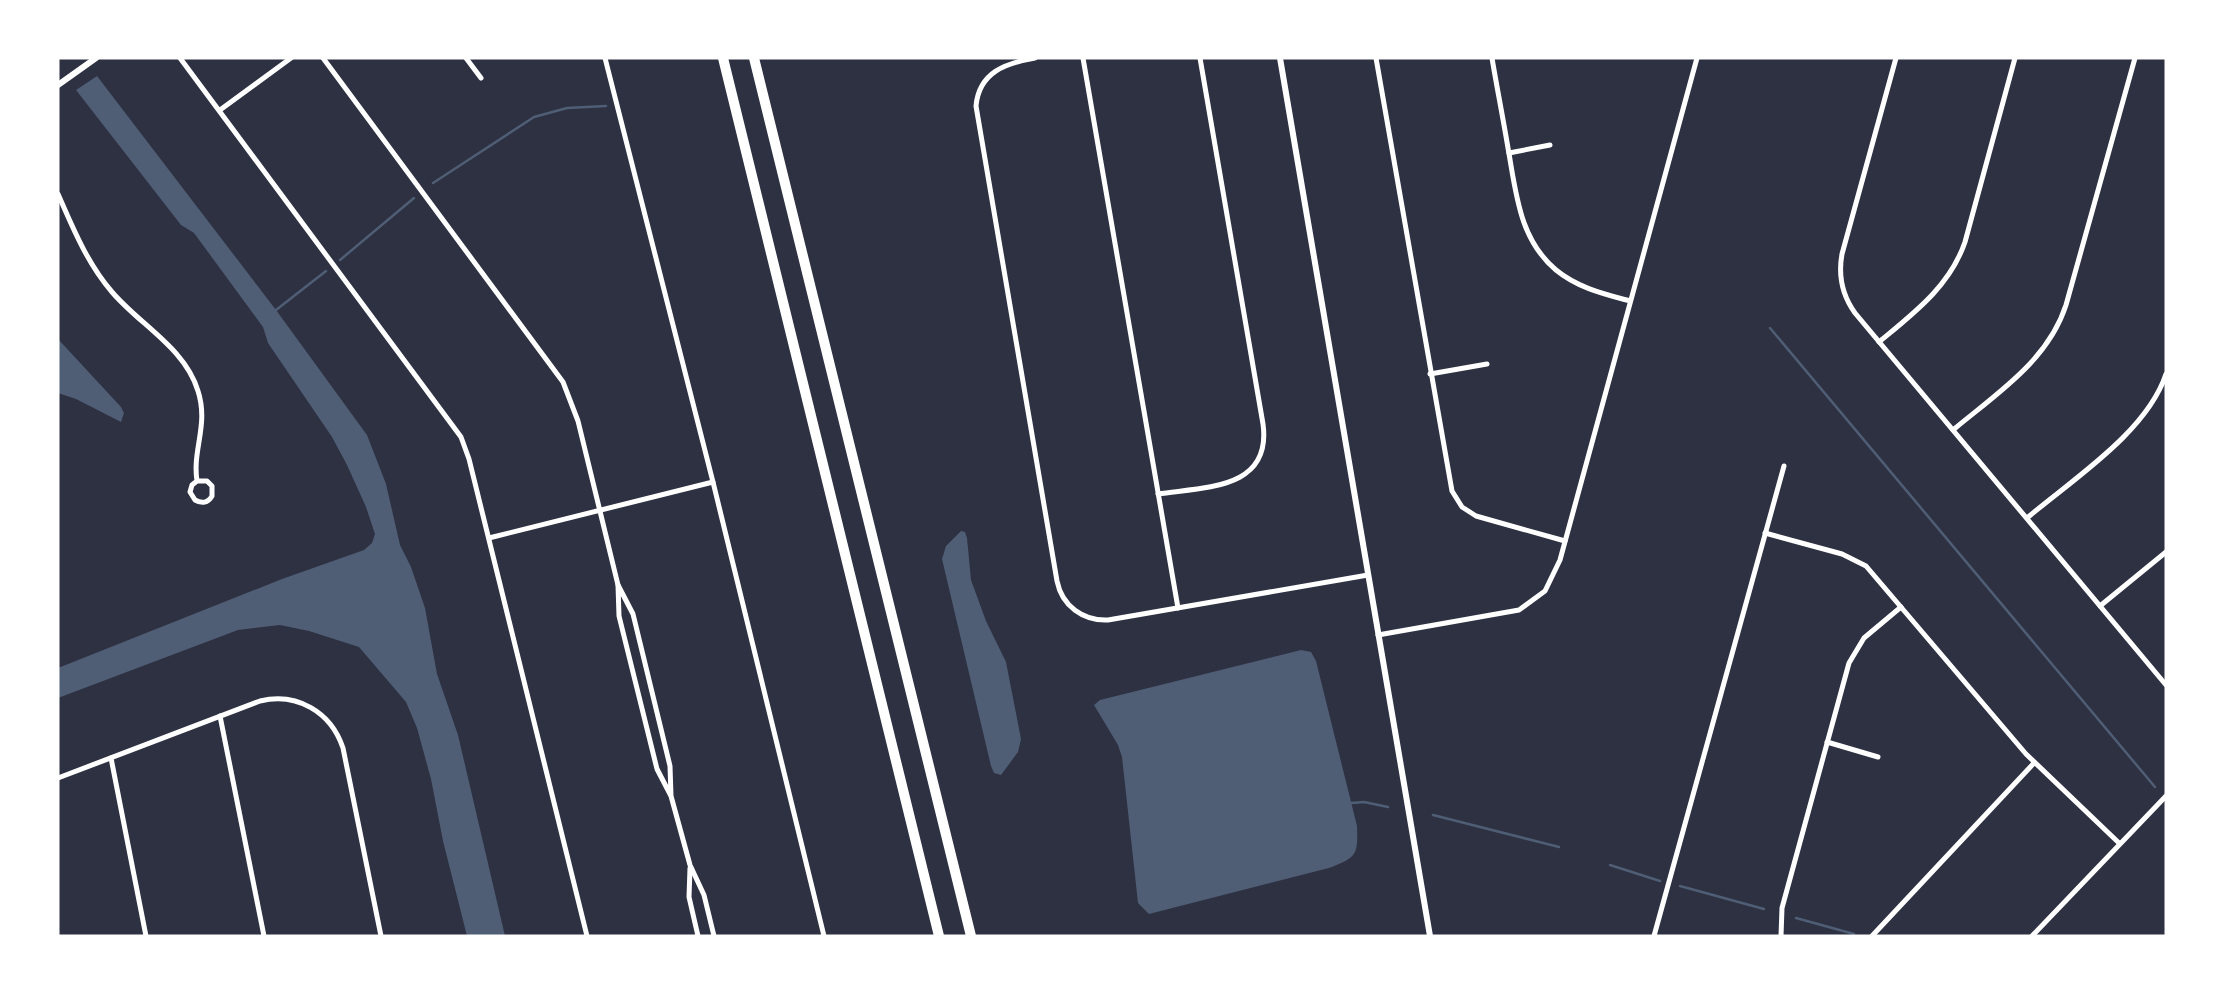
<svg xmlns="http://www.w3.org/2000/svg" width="2224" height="994" font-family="Jost,sans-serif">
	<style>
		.water { fill: #4f5d75 }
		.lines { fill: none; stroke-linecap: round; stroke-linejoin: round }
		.stream { stroke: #4f5d75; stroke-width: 2.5 }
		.minor { stroke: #fff; stroke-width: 5 }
		.tertiary { stroke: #fff; stroke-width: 6 }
		.motorway { stroke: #fff; stroke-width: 10 }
	</style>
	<rect width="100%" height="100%" fill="#2d3142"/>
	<g class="water">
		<polygon points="97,76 276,310 367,435 386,484 400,545 411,567 425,608 437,674 458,735 505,936 467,936 443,841 431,779 417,728 406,702 359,647 309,631 280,625 238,630 58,698 58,668 282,579 364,550 372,543 375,534 366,507 347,465 332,437 268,343 263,327 194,233 181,225 76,90"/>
		<polygon points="58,339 121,407 124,413 121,422 76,399 58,393"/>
		<polygon points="961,531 965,532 967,538 971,580 986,621 1006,662 1021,739 1018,752 1001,775 994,773 991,766 942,559 946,546"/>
		<path d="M1301,650L1311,652L1316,661L1357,826C1358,855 1357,857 1329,868L1149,914L1138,903L1122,757L1118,745L1094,705L1100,700Z"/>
	</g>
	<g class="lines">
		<g class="stream">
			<polyline points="433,183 534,117 567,108 606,106"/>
			<polyline points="340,260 414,198"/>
			<polyline points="276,310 326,271"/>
			<polyline points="1770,328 2155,787"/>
			<polyline points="1351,803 1364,802 1388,807"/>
			<polyline points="1433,815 1559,847"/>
			<polyline points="1610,865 1660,881"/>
			<polyline points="1680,886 1764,909"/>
			<polyline points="1796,918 1854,934"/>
		</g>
		<g class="minor">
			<polyline points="180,58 461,437 469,459 587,936"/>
			<polyline points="323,58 563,382 578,421 618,585"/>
			<polyline points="466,58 481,78"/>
			<polyline points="605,58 713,482 824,936"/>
			<path d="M1035,58C1006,63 979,72 976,106L1057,581C1062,606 1083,621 1108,620L1368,575"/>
			<polyline points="1083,58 1178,608"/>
			<polyline points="1376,58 1452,491 1462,507 1476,516 1565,541"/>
			<path d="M1492,58C1497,88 1503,118 1508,148C1516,192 1519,239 1556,270C1578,288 1604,294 1630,301"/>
			<path d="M1896,58L1842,254C1838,276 1842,295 1855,313L2166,685"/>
			<polyline points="220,110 291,58"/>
			<polyline points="1509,153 1550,145"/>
			<path d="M58,194C73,228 87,263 112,292C140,325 185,348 198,391C209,425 192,450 197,481L192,485L190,492L195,500C202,504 208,503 212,496V486L207,481H197"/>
			<path d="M1879,342C1914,313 1950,286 1965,242L2015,58"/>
			<polyline points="1430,374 1487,364"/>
			<path d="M1953,430C1996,394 2048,361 2066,305L2135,58"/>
			<path d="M1158,494C1204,487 1272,490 1263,424L1200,58"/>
			<path d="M2027,518C2073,479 2147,432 2166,374"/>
			<polyline points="1765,533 1842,554 1866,566 2026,754 2119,843"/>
			<polyline points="489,538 713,482"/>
			<polyline points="2100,606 2166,552"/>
			<polyline points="1378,635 1519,610 1545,591 1560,560 1697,58"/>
			<polyline points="220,716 264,936"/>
			<polyline points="1827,742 1878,757"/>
			<polyline points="111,758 146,936"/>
			<path d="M58,778L260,701C297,692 331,712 343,748L381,936"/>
			<polyline points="671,796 670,766 633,614 618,585 619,616 657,769 671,796 690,865 704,895 714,936"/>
			<polyline points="690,868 689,897 698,936"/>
			<polyline points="1654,936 1784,466"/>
			<polyline points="1781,936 1782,908 1849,663 1864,638 1901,607"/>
			<polyline points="1872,936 2034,763"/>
			<polyline points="2032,936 2166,796"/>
		</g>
		<g class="tertiary">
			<polyline points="1280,58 1430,936"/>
			<polyline points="58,85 96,58"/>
		</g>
		<g class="motorway">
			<polyline points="723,58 939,936"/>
			<polyline points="754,58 971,936"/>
		</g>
	</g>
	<rect width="2224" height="994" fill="none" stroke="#ffffff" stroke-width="119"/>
</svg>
